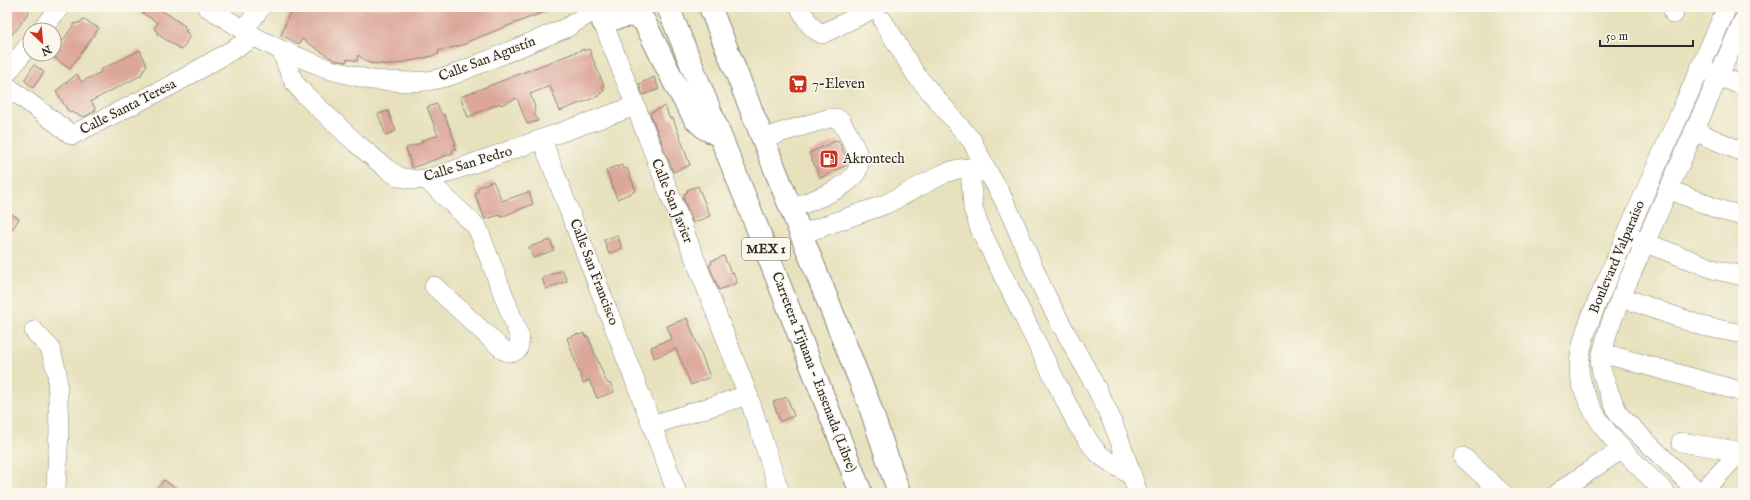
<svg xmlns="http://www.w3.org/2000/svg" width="1750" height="500" font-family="'IM FELL English',serif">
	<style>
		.building { fill: #dca69a }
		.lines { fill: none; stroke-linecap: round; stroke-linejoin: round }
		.minor-casing { stroke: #898674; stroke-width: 20 }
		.highway-casing { stroke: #898674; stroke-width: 24 }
		.minor { stroke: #fff; stroke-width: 19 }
		.highway { stroke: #fff; stroke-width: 22 }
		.labels { text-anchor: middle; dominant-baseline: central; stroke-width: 3; stroke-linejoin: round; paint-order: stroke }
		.shield { fill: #fbf7ec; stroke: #696865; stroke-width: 1 }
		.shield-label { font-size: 13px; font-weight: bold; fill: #2b2b2b }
		.street-label { font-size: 14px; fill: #2b2b2b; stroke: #fbf7ec }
		.poi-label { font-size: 14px; fill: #2b2b2b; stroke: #fbf7ec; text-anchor: start }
	</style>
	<rect width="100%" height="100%" fill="#fbf7ec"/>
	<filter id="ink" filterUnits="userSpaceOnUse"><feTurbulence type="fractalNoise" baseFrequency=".025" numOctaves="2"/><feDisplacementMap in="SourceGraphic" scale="8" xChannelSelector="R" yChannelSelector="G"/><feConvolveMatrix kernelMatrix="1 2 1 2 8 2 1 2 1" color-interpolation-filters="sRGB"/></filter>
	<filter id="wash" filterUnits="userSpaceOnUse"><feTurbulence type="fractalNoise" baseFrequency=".012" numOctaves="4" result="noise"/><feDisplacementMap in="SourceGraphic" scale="16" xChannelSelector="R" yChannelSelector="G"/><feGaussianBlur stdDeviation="0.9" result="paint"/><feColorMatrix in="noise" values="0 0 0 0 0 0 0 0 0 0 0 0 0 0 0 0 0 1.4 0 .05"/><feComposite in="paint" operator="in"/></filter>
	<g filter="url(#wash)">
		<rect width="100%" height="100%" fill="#e7e1bd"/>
		<g id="blocks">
			<g class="building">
				<polygon points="7,7 24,7 29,11 18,28 7,39"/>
				<polygon points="133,7 157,7 185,26 184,28 187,30 185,31 190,35 182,50 157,34 158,32 154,29 158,23"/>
				<polygon points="292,7 376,8 557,7 469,41 466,44 438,51 439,54 420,59 390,65 369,63 358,55 357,61 347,59 346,62 334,60 302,39 299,44 281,35"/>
				<polygon points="83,19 99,28 70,69 52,56 75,23 77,24 78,22 80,23"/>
				<polygon points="584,49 584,51 589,49 604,86 602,86 604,91 600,93 601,95 560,111 550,86 530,94 535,107 534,108 535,112 534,113 538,121 527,124 517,98 501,105 500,103 468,117 460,97"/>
				<polygon points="140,50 147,66 143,69 144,71 141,73 142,75 91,101 96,110 84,117 68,111 56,91 77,74 81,82 101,72 100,70"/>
				<polygon points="34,65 44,72 33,88 25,81 25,79"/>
				<polygon points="654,77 659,89 643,95 639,84"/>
				<polygon points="437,104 442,115 444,114 456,144 454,144 456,149 452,150 453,153 412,168 406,148 422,143 421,141 438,135 427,107"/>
				<polygon points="665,106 670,119 673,118 690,165 673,172 650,113"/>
				<polygon points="388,111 396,131 386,135 378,114"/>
				<polygon points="838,140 848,161 847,165 820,178 809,153"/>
				<polygon points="622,165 624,169 627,168 636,191 617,199 606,170 617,166 617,167"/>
				<polygon points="493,181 502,201 529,192 533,204 501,217 500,215 485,219 475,194 478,192 477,188"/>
				<polygon points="698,186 710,216 693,223 683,198 685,198 684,194 688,192 687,190"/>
				<polygon points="7,211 19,219 7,237"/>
				<polygon points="617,235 622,248 609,254 604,240"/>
				<polygon points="550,240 554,250 533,258 529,247"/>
				<polygon points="724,256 731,273 733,272 737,283 719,290 709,265 712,264 711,261"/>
				<polygon points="562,270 567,281 546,289 542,278"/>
				<polygon points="687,318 710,377 691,385 676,349 654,358 651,347 672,339 667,326"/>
				<polygon points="584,333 585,337 588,336 605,379 608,384 610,383 614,392 597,398 589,380 583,383 567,338 578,334 579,335"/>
				<polygon points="787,397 794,416 780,421 773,402"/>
				<polygon points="164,480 182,493 153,493"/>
			</g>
		</g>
	</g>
	<g filter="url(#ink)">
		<use href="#blocks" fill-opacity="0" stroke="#898674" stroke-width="1"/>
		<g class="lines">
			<defs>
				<g id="minor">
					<polyline points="207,7 255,37 281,50 331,70 371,80 408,82 428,81 450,76 566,28 598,8"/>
					<polyline points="597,7 748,395 780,493"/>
					<path d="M800,7C806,20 809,27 822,34L877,7"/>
					<polyline points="1672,7 1674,14"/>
					<polyline points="883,21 916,75 972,141 989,174"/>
					<polyline points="41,30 60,7"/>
					<polyline points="244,30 261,7"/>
					<polyline points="281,50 287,66 294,82 304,94 356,143 387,169 399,177 417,180 435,177 635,106"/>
					<polyline points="1707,71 1743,86"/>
					<polyline points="7,73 30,44"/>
					<polyline points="7,86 72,135 172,85 255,37"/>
					<polyline points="1694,131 1743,152"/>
					<polyline points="542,140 652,425 748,395"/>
					<path d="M763,140L779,133L830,118H836L841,121C846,131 858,149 859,160C862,186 811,200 791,209"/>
					<polyline points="970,168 973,208 980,229 1077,424 1095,450 1104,458 1132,476"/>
					<path d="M427,180L474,224L478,229L520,338L518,349C513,353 510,353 503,350L434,286"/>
					<polyline points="1668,189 1720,210 1743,216"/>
					<path d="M802,234L886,204L945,173L958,169L970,168L989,174C1012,210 1025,251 1043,289C1064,334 1092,374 1111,419C1122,443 1129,469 1138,493"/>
					<polyline points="1633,238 1716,270 1743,276"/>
					<polyline points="1621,297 1702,326 1743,334"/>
					<polyline points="34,331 50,348 57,372 59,431 56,487 53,493"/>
					<polyline points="1602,353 1743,392"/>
					<polyline points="652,425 677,493"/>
					<polyline points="1681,442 1743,452"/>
					<polyline points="1463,457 1502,493"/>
					<polyline points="1557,493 1622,449"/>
					<path d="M1666,493C1633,460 1589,424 1580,376C1574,345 1602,293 1614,264C1650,178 1690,93 1727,7"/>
					<polyline points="1699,493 1619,415 1609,393 1602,373 1600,362 1608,331 1621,297 1743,21"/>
					<polyline points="1701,493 1740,452"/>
				</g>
				<g id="highway">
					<polyline points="668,7 749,207 861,493"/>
					<polyline points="710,7 868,401 899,493"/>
					<path d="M603,22C616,18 632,11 644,21L676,86L695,119L706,129L718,135"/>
				</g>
			</defs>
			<use href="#minor" class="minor-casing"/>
			<use href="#highway" class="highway-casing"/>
			<use href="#minor" class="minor"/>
			<use href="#highway" class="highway"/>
		</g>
	</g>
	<defs>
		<symbol id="supermarket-square" viewBox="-11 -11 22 22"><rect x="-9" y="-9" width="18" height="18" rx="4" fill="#c8321e" stroke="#fbf7ec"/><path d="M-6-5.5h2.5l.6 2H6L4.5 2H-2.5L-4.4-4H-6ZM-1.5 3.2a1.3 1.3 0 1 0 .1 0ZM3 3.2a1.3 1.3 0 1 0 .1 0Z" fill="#fff"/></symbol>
		<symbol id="fuel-square" viewBox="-11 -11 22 22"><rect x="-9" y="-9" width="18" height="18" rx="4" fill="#c8321e" stroke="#fbf7ec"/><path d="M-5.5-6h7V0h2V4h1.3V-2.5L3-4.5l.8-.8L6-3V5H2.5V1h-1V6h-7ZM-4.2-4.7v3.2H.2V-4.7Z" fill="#fff"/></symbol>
	</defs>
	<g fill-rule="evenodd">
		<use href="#supermarket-square" x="787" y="73" width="22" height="22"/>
		<use href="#fuel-square" x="818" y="148" width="22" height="22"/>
	</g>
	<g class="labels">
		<rect class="shield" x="742" y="238" width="48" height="22" rx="3"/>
		<g class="shield-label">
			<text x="766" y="249">MEX 1</text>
		</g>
		<g class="street-label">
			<text transform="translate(487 59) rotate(-21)">Calle San Agustín</text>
			<text transform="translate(128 107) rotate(-27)">Calle Santa Teresa</text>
			<text transform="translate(468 164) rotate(-17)">Calle San Pedro</text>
			<text transform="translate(672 201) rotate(68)">Calle San Javier</text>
			<text transform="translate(1617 257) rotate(-67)">Boulevard Valparaiso</text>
			<text transform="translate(594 272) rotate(69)">Calle San Francisco</text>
			<text transform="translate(814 372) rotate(69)">Carretera Tijuana - Ensenada (Libre)</text>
		</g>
		<g class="poi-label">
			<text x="812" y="84">7-Eleven</text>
			<text x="843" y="159">Akrontech</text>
		</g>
	</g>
	<rect width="1750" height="500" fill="none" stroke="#fbf7ec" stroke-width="24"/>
	<g transform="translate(42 42) rotate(154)"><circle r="19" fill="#fbf7ec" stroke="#a8a59f"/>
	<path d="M0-3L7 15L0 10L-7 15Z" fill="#c8321e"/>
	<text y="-6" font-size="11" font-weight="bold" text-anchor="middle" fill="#2b2b2b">N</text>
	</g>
	<path d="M1600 40v6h93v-6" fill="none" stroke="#2b2b2b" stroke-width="2"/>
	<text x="1606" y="40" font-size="12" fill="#2b2b2b" stroke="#fbf7ec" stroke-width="3" paint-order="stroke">50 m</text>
</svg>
